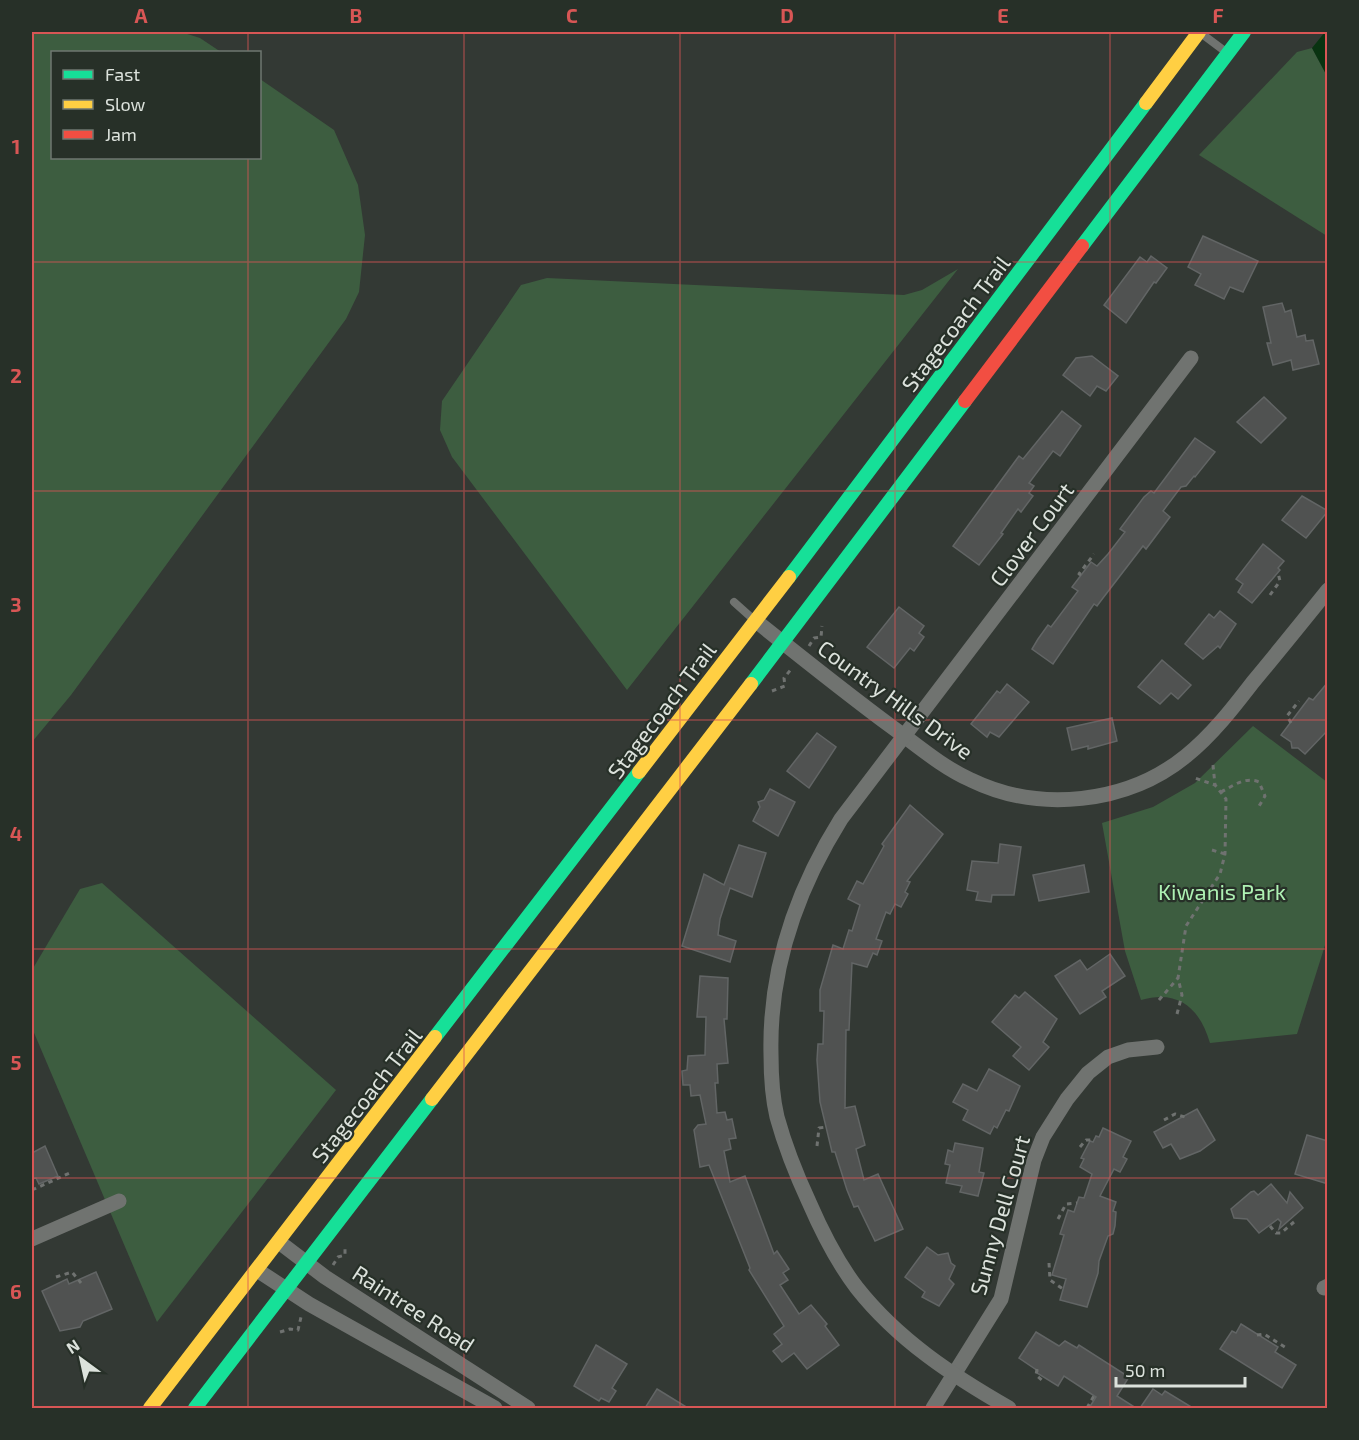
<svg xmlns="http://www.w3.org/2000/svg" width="1359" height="1440" font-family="'Exo 2',sans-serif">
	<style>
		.green { fill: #3d5d40 }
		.water { fill: #093311 }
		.building { fill: #505251; stroke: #626565; stroke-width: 1.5 }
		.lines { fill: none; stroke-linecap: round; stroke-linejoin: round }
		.path { stroke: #6f7270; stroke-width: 3; stroke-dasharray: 4.5 4.5; stroke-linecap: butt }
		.lane { stroke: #707370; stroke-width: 8 }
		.street { stroke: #707370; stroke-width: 15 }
		.fast { stroke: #16e098; stroke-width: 14 }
		.slow { stroke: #ffcf43; stroke-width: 14 }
		.jam { stroke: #f24e42; stroke-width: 14 }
		.grid { fill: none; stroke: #d85655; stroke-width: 1.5; stroke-opacity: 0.55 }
		.labels { text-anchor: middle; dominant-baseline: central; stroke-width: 4.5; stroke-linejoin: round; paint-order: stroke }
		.street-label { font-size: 22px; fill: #dce2dc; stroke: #273028 }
		.park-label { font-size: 22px; fill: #aef1b3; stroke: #273028 }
		.neatline { fill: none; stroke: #d85655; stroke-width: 2 }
		.grid-label { font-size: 20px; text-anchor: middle; font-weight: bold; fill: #d85655 }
	</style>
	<rect width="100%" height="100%" fill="#333934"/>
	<g class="green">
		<polygon points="32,32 181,32 200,38 221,52 52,52 52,158 260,158 260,79 334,130 358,185 365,235 359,292 346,319 71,695 32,742"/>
		<polygon points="1312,48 1327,76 1327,236 1199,155 1297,52"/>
		<polygon points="958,269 627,690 452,457 440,430 442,401 521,285 547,278 904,295 922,290"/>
		<path d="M1253,726L1327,782V939L1297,1034L1210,1043C1200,1009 1179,989 1141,1000L1125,951L1102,823L1153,807L1195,783Z"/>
		<polygon points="102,883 336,1090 157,1322 32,1028 32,970 80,889"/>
	</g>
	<polygon class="water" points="1325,32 1327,32 1327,76 1312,48"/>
	<g class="building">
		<polygon points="1203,236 1258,261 1243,292 1230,287 1224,299 1195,285 1201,274 1188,267"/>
		<polygon points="1151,256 1167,268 1156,283 1154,282 1126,323 1104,305 1140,257 1147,262"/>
		<polygon points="1282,303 1285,312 1291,310 1297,337 1305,335 1306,341 1313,340 1319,364 1293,370 1291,360 1273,365 1267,343 1271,343 1263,307"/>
		<polygon points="1092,356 1118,376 1106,391 1097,386 1090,396 1063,375 1076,358"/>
		<polygon points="1264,397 1286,418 1261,443 1237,422"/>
		<polygon points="1062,411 1081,426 1060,456 1053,451 1029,483 1034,486 1029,493 1033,496 1021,512 1018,509 1001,533 1003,534 979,565 953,546 1019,456 1023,459"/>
		<polygon points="1195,438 1215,452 1195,477 1194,476 1186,486 1181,487 1163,511 1170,517 1146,549 1143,546 1103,598 1097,606 1094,604 1053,664 1032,649 1038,639 1048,625 1051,627 1078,591 1072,587 1091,562 1097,566 1108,554 1125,532 1120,529 1144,497 1151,491 1154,493"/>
		<polygon points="1302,496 1328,511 1306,538 1282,520"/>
		<polygon points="1263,544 1284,561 1278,568 1280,570 1252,603 1238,592 1243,584 1236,579"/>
		<polygon points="899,607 924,626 919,633 924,637 914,651 910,648 894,668 867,647"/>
		<polygon points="1220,611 1236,624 1220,648 1218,646 1203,659 1185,644 1209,614 1214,618"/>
		<polygon points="1162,660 1191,685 1178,699 1171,693 1160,704 1138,687"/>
		<polygon points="1328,682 1328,730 1305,754 1298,748 1292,748 1291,742 1281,735 1309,698 1313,700"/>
		<polygon points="1007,684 1029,702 999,737 990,732 987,737 971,724 997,691 1000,693"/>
		<polygon points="1112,718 1117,741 1088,749 1088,746 1072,750 1067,728"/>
		<polygon points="817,733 836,747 809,788 787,771"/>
		<polygon points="770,789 795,802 778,836 753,821 760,807 758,802 764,800"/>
		<polygon points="910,805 943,834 907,881 910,882 905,892 908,894 901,907 895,904 890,914 886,912 876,939 882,941 877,955 873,953 867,967 852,963 849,1030 846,1030 845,1108 855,1106 865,1145 856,1149 864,1180 878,1174 903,1229 875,1241 858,1206 854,1207 847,1190 835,1152 832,1152 820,1102 817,1060 818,1044 823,1044 824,1011 820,1011 820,990 833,945 843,949 849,930 852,931 860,905 848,899 857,881 863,884 884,846 882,844"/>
		<polygon points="1000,844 1021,847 1014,895 992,895 991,902 976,900 978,892 967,890 972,861 998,863"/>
		<polygon points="739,845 766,853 752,897 730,888 720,919 718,935 736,941 730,962 682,946 704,874 724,885"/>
		<polygon points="1084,865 1089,892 1039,901 1033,875"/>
		<polygon points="1110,954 1125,976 1102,991 1106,997 1080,1014 1055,976 1080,960 1087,970"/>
		<polygon points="700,976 728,978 727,1019 724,1019 728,1063 717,1064 718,1083 715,1083 717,1113 725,1112 727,1120 732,1119 736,1138 729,1139 731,1149 724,1151 730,1182 745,1176 774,1254 777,1251 789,1269 783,1273 788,1280 780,1285 799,1314 811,1305 827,1324 825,1326 839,1345 807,1369 794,1353 782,1362 773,1351 782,1344 774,1334 784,1326 749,1270 750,1268 709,1165 700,1167 694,1130 698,1125 706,1124 700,1095 691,1096 690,1085 683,1085 682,1071 687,1070 688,1056 705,1055 706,1017 697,1017"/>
		<polygon points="1025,992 1057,1019 1043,1042 1049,1047 1029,1070 1013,1056 1021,1047 992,1022 1015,995 1019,998"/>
		<polygon points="989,1069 1020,1086 1009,1111 1006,1110 997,1128 994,1126 990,1134 963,1120 968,1110 953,1102 963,1084 977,1091"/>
		<polygon points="1197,1109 1215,1140 1200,1151 1180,1159 1171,1144 1163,1148 1154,1132"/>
		<polygon points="1103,1128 1131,1141 1123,1157 1127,1159 1120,1172 1114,1169 1100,1196 1116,1202 1113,1211 1116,1212 1115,1226 1113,1234 1108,1236 1099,1261 1098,1273 1087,1307 1060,1300 1066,1279 1052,1275 1064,1235 1060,1234 1068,1210 1074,1212 1079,1197 1084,1198 1092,1174 1080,1167 1084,1159 1081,1158 1090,1141 1093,1142 1096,1136 1099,1137"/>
		<polygon points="1307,1135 1328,1141 1328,1184 1295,1174"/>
		<polygon points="955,1143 983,1148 979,1172 984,1173 978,1196 960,1192 962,1186 946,1183 950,1165 945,1164 948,1150 953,1152"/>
		<polygon points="45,1146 58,1176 39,1184 36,1178 32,1179 32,1153"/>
		<polygon points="1271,1184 1287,1203 1290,1192 1303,1208 1279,1229 1281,1222 1278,1219 1259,1233 1247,1219 1234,1218 1231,1209 1251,1192 1254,1191 1258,1195"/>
		<polygon points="927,1247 938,1255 948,1253 951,1263 955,1266 949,1279 954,1284 939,1306 922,1297 925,1292 905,1277"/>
		<polygon points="96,1272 112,1309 83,1321 80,1327 60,1331 42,1291 67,1279 69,1284"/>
		<polygon points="1241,1324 1278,1347 1275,1352 1296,1365 1282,1388 1220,1349 1232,1331 1236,1333"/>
		<polygon points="1036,1332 1059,1346 1065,1341 1077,1348 1079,1345 1129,1377 1117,1396 1136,1408 1089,1408 1096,1397 1064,1376 1058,1386 1037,1373 1038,1371 1019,1358"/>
		<polygon points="596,1345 627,1364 612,1388 616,1391 609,1402 601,1398 599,1401 574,1386"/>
		<polygon points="657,1389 688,1408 645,1408"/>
		<polygon points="1153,1389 1162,1395 1165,1391 1193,1408 1140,1408"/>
	</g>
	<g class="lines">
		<g class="path">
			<polyline points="1081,575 1079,574 1094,554"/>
			<polyline points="1270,595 1280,581 1278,573"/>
			<polyline points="809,646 814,638 821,637 822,626"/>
			<polyline points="772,691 785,686 784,678 792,668"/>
			<polyline points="1291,723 1287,716 1299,701"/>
			<polyline points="1213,765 1215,785"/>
			<path d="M1221,792C1233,786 1245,776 1259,782L1265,796L1258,808"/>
			<polyline points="1212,850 1225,854"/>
			<polyline points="1159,1000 1178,978"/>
			<polyline points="1177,1014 1182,995 1178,978 1186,926 1220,874 1225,854 1226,799 1215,785 1195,778"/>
			<polyline points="1164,1120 1175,1114 1185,1117"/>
			<polyline points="817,1146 819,1128 826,1127"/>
			<polyline points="1080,1147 1086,1140 1094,1140"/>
			<polyline points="32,1190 72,1172"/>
			<polyline points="1058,1219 1066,1204 1077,1203"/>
			<polyline points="1270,1226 1276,1233 1281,1233 1294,1222"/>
			<polyline points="1049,1263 1050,1280 1063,1289"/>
			<polyline points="333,1265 338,1257 345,1255 345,1248"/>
			<polyline points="56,1277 72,1272 81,1283"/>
			<polyline points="280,1332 290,1329 298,1330 301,1317"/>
			<polyline points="1257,1335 1264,1334 1288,1349"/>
			<polyline points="1037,1369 1036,1375 1044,1382"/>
			<polyline points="1087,1408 1095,1394"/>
		</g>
		<g class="lane">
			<polyline points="1202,34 1226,52"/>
			<polyline points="734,602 753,619"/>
		</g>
		<g class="street">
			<path d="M756,621C801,657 846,693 892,727C918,746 942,767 971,780C1039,813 1127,804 1186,756C1212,735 1233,708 1253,682C1278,652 1303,621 1328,590"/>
			<polyline points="32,1239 119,1201"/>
			<polyline points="279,1242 325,1277 528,1408"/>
			<polyline points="257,1270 309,1304 495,1408"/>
			<polyline points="1324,1288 1328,1286"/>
			<polyline points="933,1408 1001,1299 1034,1160 1043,1137 1067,1099 1088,1073 1108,1057 1128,1050 1157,1047"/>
			<path d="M1009,1408C953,1376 898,1340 857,1288C837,1262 822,1232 809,1202C796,1174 785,1146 777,1117C772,1096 771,1075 771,1054C769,968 796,891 841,819L1191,358"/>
		</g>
		<g class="fast">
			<polyline points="1082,246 1244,32"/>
			<polyline points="789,577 1146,103"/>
			<polyline points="751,684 965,401"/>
			<polyline points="435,1037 639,772"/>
			<polyline points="195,1408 432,1099"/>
		</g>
		<g class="slow">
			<polyline points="1146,103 1199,32"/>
			<polyline points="639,772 789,577"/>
			<polyline points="432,1099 751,684"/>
			<polyline points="150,1408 435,1037"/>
		</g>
		<polyline class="jam" points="965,401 1082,246"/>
	</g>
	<path class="grid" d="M248,32V52M464,32V1408M680,32V1408M895,32V1408M1110,32V1408M248,158V1408M32,262H1328M32,491H1328M32,720H1328M32,949H1328M32,1178H1328"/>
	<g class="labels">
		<g class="street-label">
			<text transform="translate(955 323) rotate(-53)">Stagecoach Trail</text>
			<text transform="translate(1031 534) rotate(-53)">Clover Court</text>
			<text transform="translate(896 699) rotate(36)">Country Hills Drive</text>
			<text transform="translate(661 710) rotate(-53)">Stagecoach Trail</text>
			<text transform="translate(366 1095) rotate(-52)">Stagecoach Trail</text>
			<text transform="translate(999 1215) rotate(-74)">Sunny Dell Court</text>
			<text transform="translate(414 1308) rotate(33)">Raintree Road</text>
		</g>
		<g class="park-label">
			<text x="1222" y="891">Kiwanis Park</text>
		</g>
	</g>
	<rect width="1359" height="1440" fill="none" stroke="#273028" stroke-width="66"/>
	<rect x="51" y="51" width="210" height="108" fill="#273028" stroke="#6f7770" stroke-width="1.5"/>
	<rect x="63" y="70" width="30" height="9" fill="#16e098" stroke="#6f7770" stroke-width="1.5"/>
	<text x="105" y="81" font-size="18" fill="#dce2dc">Fast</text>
	<rect x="63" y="100" width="30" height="9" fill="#ffcf43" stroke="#6f7770" stroke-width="1.5"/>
	<text x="105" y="111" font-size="18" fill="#dce2dc">Slow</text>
	<rect x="63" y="130" width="30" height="9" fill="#f24e42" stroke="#6f7770" stroke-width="1.5"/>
	<text x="105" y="141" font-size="18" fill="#dce2dc">Jam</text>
	<g transform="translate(81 1359) rotate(327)" stroke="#273028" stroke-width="4.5" paint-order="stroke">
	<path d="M0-4.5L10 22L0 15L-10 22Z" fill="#dce2dc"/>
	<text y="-9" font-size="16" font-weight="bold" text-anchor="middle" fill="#dce2dc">N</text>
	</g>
	<path d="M1116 1377v9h129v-9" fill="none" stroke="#dce2dc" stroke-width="3"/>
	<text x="1125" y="1377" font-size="18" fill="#dce2dc" stroke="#273028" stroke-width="4.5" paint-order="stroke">50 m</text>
	<rect x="33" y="33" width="1293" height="1374" class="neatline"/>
	<g class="grid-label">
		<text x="141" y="23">A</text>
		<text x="356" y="23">B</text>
		<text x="572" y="23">C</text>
		<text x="787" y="23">D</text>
		<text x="1003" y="23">E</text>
		<text x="1218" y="23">F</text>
		<text x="16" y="154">1</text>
		<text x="16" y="383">2</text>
		<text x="16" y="612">3</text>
		<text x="16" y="841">4</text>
		<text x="16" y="1070">5</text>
		<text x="16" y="1299">6</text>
	</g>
</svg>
